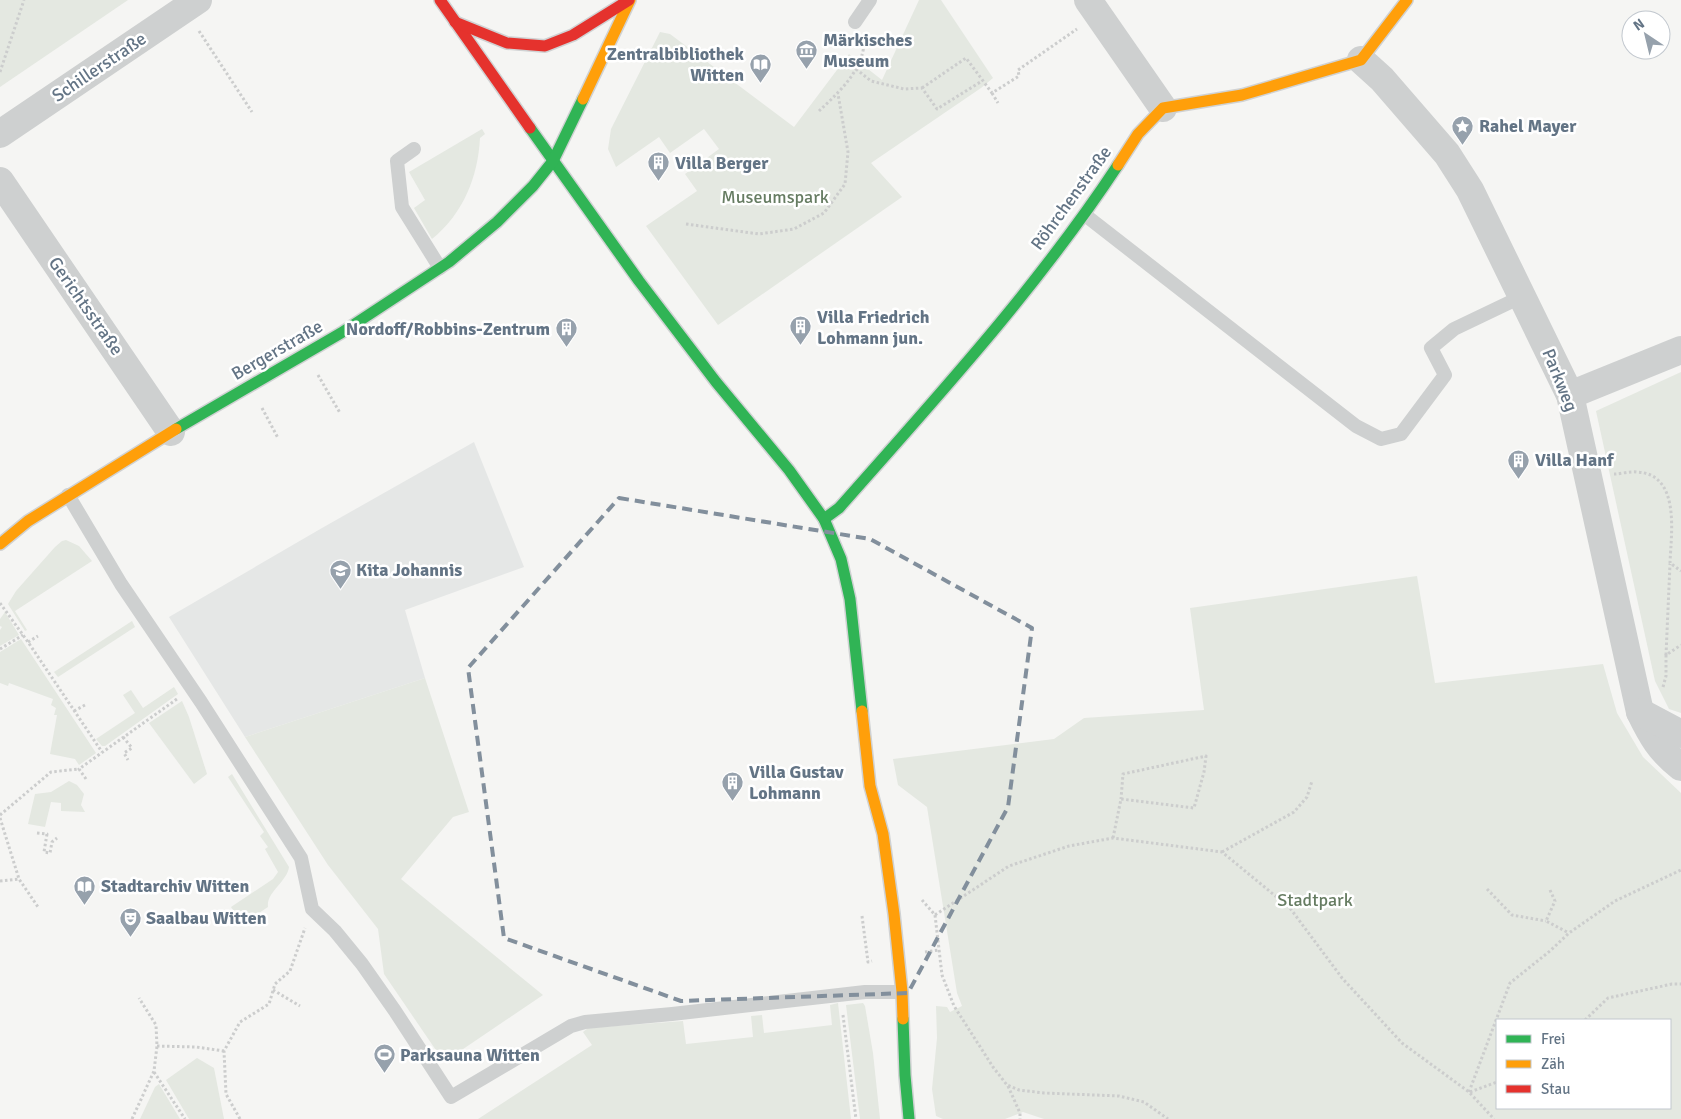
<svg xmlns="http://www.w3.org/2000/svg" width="1681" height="1119" font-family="Signika,sans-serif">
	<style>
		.built { fill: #e5e7e6 }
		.green { fill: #e4e8e1; fill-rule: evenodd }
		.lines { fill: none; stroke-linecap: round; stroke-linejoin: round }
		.fast-casing { stroke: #d0d2d3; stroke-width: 14 }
		.slow-casing { stroke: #d0d2d3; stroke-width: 14 }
		.jam-casing { stroke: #d0d2d3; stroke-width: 14 }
		.path { stroke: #cccdcd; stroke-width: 3; stroke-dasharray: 2.5 2.5; stroke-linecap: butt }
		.lane { stroke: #ced0d0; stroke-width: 14 }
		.street { stroke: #ced0d0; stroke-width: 28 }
		.fast { stroke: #30b455; stroke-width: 11 }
		.slow { stroke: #ff9f0a; stroke-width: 11 }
		.jam { stroke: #e5322d; stroke-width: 11 }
		.marked { fill: none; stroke: #828f9c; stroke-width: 4; stroke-dasharray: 10 6; stroke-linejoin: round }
		.labels { text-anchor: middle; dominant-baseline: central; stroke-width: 5; stroke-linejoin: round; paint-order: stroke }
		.poi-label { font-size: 18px; font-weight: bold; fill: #637485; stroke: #fff; text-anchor: start }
		.street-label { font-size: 18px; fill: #637485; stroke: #fff }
		.park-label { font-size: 18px; fill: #667c62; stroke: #fff }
	</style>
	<rect width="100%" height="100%" fill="#f5f5f3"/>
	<polygon class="built" points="474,442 524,567 405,610 425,678 245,737 169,617 322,528"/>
	<g class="green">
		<polygon points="0,0 128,0 0,87"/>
		<polygon points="919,0 941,0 993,78 981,88 871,163 902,197 718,325 646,226 697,191 685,174 719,149 704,129 670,153 659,137 616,167 608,149 611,129 660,32 670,34 794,127 849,54 882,80"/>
		<path d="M482,129L485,134L480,138C478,177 463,214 432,239L414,208L425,200L409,172Z"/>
		<polygon points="1681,372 1681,713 1669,709 1655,681 1596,411"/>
		<polygon points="66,540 79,546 92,561 15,611 27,630 25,631 8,604 16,591 55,547 62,541"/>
		<path d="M1417,576L1435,683L1603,664L1617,713L1643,757L1681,793V1119H1044L1023,1112L1005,1119H943L936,1116L932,1089L937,1038L936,1006L947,1007L950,1012L962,1006L957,993L927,807L898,785L893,759L1054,739L1084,718L1204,710L1190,608ZM1497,1020H1670V1108H1497Z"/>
		<polygon points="5,612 19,635 0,646 0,630 2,627 0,626 0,619"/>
		<polygon points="132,621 135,627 58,677 54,672"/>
		<polygon points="21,639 96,753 79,765 75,759 50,754 57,715 54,715 56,708 51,705 53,699 9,683 8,686 0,683 0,652"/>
		<polygon points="425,678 469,812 453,817 401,879 543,995 444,1062 384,974 378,929 328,865 245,737"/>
		<polygon points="174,687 178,694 105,746 102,746 96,739 135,713 123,695 131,690 143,708"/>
		<polygon points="182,701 189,717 207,774 194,784 149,723"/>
		<path d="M232,774L289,867C287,882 266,892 268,907L242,924L231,907L273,879L278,872L265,849L268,847L260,836L264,832L228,777Z"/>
		<polygon points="69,781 77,785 84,794 81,805 85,812 61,811 61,803 51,802 45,827 28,824 35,794 51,792"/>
		<polygon points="838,1003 851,1119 478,1119 592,1045 583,1032 588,1028 683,1021 686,1044 753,1037 751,1016 762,1015 764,1033 832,1025 830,1005"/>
		<polygon points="863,1003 865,1006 873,1053 880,1119 860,1119 846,1005"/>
		<polygon points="197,1058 214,1068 224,1119 189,1119 166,1080"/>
		<polygon points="159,1084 180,1119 140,1119 155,1087"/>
	</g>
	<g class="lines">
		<defs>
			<g id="fast">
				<polyline points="530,128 639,281 716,382 789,470 824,519 841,559 850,599 862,711"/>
				<polyline points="176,429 341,333 449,262 497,222 533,186 553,161 583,99"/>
				<path d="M824,519L839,508C936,398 1037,288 1118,165"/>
				<polyline points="903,1019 905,1075 909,1119"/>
			</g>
			<g id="slow">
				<polyline points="583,99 630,0"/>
				<polyline points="1118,165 1138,134 1163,108 1242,95 1361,60 1407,0"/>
				<polyline points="0,544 28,521 176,429"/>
				<polyline points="862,711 870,786 883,834 894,914 902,992 903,1019"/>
			</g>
			<g id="jam">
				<polyline points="440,0 530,128"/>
				<polyline points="455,22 507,43 545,46 573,35 629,0"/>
			</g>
		</defs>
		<use href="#fast" class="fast-casing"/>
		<use href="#slow" class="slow-casing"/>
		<use href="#jam" class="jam-casing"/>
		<g class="path">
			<polyline points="199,31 252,112"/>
			<polyline points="856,69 871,81 904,89 922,88 937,109 982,81"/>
			<polyline points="0,72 24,0"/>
			<polyline points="922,88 966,58 992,93 1019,76 1018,70 1077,29"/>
			<polyline points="992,93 998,103"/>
			<path d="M819,111C836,95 858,75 863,51C864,48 862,44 861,40"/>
			<polyline points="686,224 759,234 794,229 824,213 845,184 848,152 838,94"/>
			<polyline points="318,375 340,413"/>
			<polyline points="262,408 278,438"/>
			<path d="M1614,474C1621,474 1630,471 1637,472C1681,474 1671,534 1670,563L1681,571"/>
			<polyline points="0,603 28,642 102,752"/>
			<polyline points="28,642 38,636"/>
			<polyline points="0,649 23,635"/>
			<polyline points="1666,655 1670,564"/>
			<polyline points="1663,687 1666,676 1666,655 1681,645"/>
			<polyline points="74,711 85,705"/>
			<polyline points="123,737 132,748 124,753 128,760"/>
			<polyline points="86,779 79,769 177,699"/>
			<polyline points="0,815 51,772 79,769"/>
			<polyline points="0,818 19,879"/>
			<polyline points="37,833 47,834 44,852 50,853 52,842 57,838"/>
			<polyline points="1113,838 1121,799 1194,808 1204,772 1206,756 1123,774 1121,799"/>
			<polyline points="1222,852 1294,812 1307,797 1312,781"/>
			<polyline points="0,881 19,879 38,907"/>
			<polyline points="1487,889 1512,915 1546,921"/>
			<polyline points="1550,890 1555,901 1546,921 1569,933"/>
			<polyline points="922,900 935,915 942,975 954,1006 993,1067 1007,1085 1019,1090 1044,1093 1119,1096 1144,1102 1168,1119"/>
			<polyline points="935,915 1009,866 1069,846 1113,838 1222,852 1290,908 1342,978 1402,1043 1469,1092 1494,1119"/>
			<polyline points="862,916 868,962 872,961"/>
			<polyline points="925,952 939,950"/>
			<polyline points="273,990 300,1006"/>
			<polyline points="843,1015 856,1119"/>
			<polyline points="1585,1020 1608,998 1672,984 1681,984"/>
			<polyline points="157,1046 196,1047 224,1051"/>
			<polyline points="154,1072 185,1119"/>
			<polyline points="1008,1086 1020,1113 1020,1119"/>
			<polyline points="1469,1092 1510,983 1550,951 1569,933 1615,901 1681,870"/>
			<polyline points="1470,1092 1497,1082"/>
			<polyline points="132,1119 154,1071 157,1046 156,1025 139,998"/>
			<polyline points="240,1119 226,1094 224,1051 240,1022 269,1004 275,984 290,971 305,928"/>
		</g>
		<g class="lane">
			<polyline points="855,22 870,0"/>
			<polyline points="414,149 397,161 402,207 440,268"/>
			<polyline points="1085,215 1356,426 1381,439 1401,434 1445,375 1431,348 1454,329 1523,296"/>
			<polyline points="68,495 121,584 201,702 301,858 312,909 335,931 362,964 395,1011 451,1097 571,1026 585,1022 672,1014 865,992 902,992"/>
		</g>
		<g class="street">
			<polyline points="1088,0 1163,108"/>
			<path d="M1361,60L1382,79L1447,154L1470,190L1570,395L1640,712C1651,735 1660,751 1681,767"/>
			<polyline points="0,134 198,0"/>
			<polyline points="0,181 171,432"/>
			<polyline points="1570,395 1681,350"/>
			<polyline points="1640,712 1681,734"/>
		</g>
		<use href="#fast" class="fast"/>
		<use href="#slow" class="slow"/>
		<use href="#jam" class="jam"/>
	</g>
	<path class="marked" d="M619,498L870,539L1032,628L1008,807L908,993L681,1001L504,938L468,668Z"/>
	<defs>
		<symbol id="museum-pin" viewBox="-11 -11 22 30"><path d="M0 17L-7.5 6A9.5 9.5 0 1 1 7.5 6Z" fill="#96a1ac" stroke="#fff"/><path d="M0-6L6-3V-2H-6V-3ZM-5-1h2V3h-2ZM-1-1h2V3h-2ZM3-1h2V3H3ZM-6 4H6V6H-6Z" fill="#fff"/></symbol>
		<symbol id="library-pin" viewBox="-11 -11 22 30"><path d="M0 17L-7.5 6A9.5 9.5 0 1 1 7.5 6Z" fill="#96a1ac" stroke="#fff"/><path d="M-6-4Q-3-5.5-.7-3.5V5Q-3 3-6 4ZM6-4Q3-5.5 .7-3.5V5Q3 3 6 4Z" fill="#fff"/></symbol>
		<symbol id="sight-pin" viewBox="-11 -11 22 30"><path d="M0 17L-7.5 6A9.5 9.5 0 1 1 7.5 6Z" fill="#96a1ac" stroke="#fff"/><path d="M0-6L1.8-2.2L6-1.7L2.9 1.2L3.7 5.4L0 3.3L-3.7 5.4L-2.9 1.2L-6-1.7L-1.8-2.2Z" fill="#fff"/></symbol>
		<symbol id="building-pin" viewBox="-11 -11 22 30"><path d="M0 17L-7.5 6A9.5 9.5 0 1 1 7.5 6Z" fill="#96a1ac" stroke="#fff"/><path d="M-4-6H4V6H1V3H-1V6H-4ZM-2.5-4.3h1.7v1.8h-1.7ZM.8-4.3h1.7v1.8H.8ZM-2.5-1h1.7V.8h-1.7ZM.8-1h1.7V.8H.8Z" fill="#fff"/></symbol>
		<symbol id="school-pin" viewBox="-11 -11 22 30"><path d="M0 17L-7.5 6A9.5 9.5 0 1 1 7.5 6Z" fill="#96a1ac" stroke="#fff"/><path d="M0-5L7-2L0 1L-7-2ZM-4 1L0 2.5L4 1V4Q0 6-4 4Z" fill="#fff"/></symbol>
		<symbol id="theatre-pin" viewBox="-11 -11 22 30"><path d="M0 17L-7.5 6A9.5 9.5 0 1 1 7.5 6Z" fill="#96a1ac" stroke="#fff"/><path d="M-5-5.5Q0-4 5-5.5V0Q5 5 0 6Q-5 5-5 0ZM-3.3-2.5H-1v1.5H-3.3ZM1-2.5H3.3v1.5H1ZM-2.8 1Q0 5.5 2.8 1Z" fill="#fff"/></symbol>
		<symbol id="stadium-pin" viewBox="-11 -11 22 30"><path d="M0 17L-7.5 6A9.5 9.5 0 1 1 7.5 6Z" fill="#96a1ac" stroke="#fff"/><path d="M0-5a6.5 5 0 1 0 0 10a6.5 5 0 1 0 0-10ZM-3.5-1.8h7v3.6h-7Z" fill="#fff"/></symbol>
	</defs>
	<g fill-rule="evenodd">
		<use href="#museum-pin" x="794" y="38" width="25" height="34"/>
		<use href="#library-pin" x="748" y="52" width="25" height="34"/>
		<use href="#sight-pin" x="1450" y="114" width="25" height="34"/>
		<use href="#building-pin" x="646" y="150" width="25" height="34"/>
		<use href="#building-pin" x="788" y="314" width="25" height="34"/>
		<use href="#building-pin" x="554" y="316" width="25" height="34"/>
		<use href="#building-pin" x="1506" y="448" width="25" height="34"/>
		<use href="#school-pin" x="328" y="558" width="25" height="34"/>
		<use href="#building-pin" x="720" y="770" width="25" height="34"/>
		<use href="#library-pin" x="72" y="874" width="25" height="34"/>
		<use href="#theatre-pin" x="118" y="906" width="25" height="34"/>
		<use href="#stadium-pin" x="372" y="1042" width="25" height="34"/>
	</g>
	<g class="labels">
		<g class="poi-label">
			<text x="823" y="40">Märkisches<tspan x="823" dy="21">Museum</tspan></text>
			<text x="744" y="54" text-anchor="end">Zentralbibliothek<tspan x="744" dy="21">Witten</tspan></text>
			<text x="1479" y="126">Rahel Mayer</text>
			<text x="675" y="163">Villa Berger</text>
			<text x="817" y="317">Villa Friedrich<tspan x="817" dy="21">Lohmann jun.</tspan></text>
			<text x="550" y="329" text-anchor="end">Nordoff/Robbins-Zentrum</text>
			<text x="1535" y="460">Villa Hanf</text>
			<text x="356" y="570">Kita Johannis</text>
			<text x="749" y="772">Villa Gustav<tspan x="749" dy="21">Lohmann</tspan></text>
			<text x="101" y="886">Stadtarchiv Witten</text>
			<text x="146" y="918">Saalbau Witten</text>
			<text x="400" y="1055">Parksauna Witten</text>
		</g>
		<g class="street-label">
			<text transform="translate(99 67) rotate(-34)">Schillerstraße</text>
			<text transform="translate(1071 198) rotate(-54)">Röhrchenstraße</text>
			<text transform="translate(86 306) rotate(55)">Gerichtsstraße</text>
			<text transform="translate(277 350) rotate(-30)">Bergerstraße</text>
			<text transform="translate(1560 380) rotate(68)">Parkweg</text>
		</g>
		<g class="park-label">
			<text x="775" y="197">Museumspark</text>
			<text x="1315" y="900">Stadtpark</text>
		</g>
	</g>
	<rect x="1496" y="1019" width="175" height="90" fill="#ffffff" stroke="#c1c7ce"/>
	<rect x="1506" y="1035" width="25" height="8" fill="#30b455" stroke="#c1c7ce"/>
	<text x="1541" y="1044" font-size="15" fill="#637485">Frei</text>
	<rect x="1506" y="1060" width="25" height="8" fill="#ff9f0a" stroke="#c1c7ce"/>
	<text x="1541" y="1069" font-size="15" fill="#637485">Zäh</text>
	<rect x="1506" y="1085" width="25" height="8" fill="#e5322d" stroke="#c1c7ce"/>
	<text x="1541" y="1094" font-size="15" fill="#637485">Stau</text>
	<g transform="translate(1646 35) rotate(325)"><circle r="24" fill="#ffffff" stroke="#c1c7ce"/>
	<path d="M0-4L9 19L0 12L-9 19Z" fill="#96a1ac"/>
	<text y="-8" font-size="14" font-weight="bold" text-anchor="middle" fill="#637485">N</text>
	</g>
</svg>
